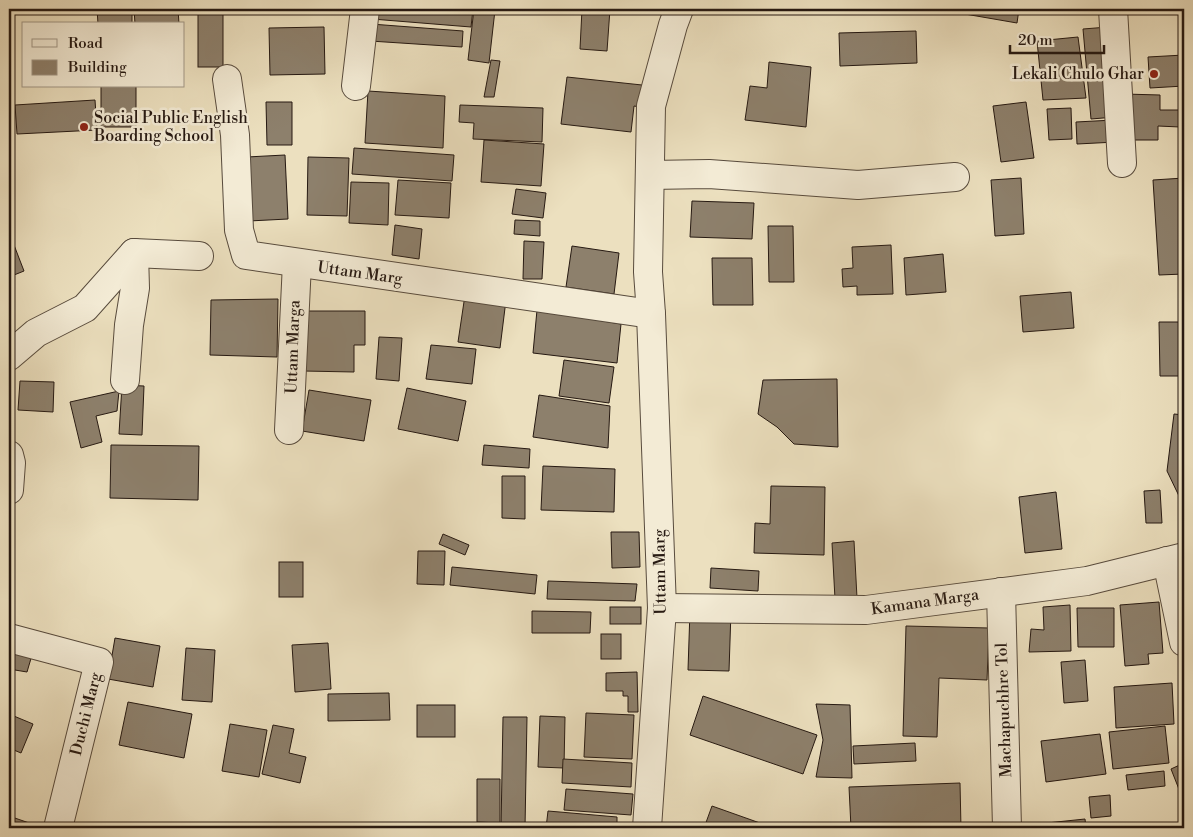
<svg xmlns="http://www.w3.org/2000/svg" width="1193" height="837" font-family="'Libre Bodoni',serif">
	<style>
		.building { fill: #8d806c; stroke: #261912 }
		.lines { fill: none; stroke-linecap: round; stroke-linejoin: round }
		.minor-casing { stroke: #584b3d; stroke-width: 30 }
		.minor { stroke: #f3ebd5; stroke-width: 28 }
		.poi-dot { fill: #8f2418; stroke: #f3ebd5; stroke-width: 2 }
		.labels { text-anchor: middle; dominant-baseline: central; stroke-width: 5; stroke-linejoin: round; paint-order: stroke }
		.poi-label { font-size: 16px; fill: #261912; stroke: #f3ebd5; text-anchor: end }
		.street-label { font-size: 16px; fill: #261912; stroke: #f3ebd5 }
	</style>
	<rect width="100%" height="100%" fill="#ece0bf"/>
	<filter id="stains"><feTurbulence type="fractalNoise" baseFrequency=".004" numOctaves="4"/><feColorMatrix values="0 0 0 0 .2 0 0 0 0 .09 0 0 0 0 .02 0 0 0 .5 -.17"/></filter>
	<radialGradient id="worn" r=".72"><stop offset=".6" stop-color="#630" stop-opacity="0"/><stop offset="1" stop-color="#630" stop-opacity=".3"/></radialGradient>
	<g class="building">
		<polygon points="97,9 132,9 132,24 98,24"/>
		<polygon points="134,9 178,9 179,24 135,24"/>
		<rect x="198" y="9" width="25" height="58"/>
		<polygon points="373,9 473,9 471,27 372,19"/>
		<polygon points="474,9 495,10 489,63 468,60"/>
		<polygon points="582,9 610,9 607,51 580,49"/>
		<polygon points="890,9 922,9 922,13"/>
		<polygon points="936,9 1019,9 1017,23"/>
		<polygon points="371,24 463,31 462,47 370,41"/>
		<polygon points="324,27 325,74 270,75 269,28"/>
		<polygon points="1108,27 1115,117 1091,119 1083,29"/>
		<polygon points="916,31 917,63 840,66 839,33"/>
		<polygon points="1078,37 1086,98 1043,100 1037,41"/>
		<polygon points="1184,55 1184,86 1150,88 1148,57"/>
		<polygon points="491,60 500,61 494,97 484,97"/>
		<polygon points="769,62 811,67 806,127 745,120 750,86 767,88"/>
		<polygon points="567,77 642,85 640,107 634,106 631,132 561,124"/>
		<rect x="101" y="86" width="35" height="41"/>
		<polygon points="368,91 445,96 443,148 365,143"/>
		<polygon points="1124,94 1160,95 1160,110 1180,110 1180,127 1158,126 1158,140 1123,140"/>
		<polygon points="95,100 97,130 17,134 15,105"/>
		<polygon points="266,102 292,102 292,145 267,145"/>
		<polygon points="1026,102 1034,158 1001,162 993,106"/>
		<polygon points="460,105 543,108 542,142 473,139 474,123 459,122"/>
		<polygon points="1071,108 1072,139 1049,140 1047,109"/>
		<polygon points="1114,120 1116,142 1077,144 1076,122"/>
		<polygon points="484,140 544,144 541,186 481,182"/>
		<polygon points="354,148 454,155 452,181 352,174"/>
		<polygon points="285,155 288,219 249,221 247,157"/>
		<polygon points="308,157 349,158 347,216 307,215"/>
		<polygon points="1021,178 1024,234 995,236 991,180"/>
		<polygon points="1184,178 1184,274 1159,275 1153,180"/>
		<polygon points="398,180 451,183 449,218 395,215"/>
		<polygon points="351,182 389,183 388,225 349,223"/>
		<polygon points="516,189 546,193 543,218 512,214"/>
		<polygon points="692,201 754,203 752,239 690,237"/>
		<polygon points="515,220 540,221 540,236 514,234"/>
		<polygon points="395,225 422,229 419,259 392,255"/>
		<polygon points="768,226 793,226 794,282 769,282"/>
		<polygon points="9,232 24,271 9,277"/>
		<polygon points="524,241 544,242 542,279 523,279"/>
		<polygon points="891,245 893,294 857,295 857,286 843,287 842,269 853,268 852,247"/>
		<polygon points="572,246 619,253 614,294 566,287"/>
		<polygon points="943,254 946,292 906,295 904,258"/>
		<polygon points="712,258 752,258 753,305 713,305"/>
		<polygon points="1071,292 1074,328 1023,332 1020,296"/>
		<polygon points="465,295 506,300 500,348 458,342"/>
		<polygon points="278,299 277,357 210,355 211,300"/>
		<polygon points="537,310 621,324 617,363 533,353"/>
		<polygon points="304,311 365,311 365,345 354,345 354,372 303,371"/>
		<polygon points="1159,322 1182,322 1183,376 1160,376"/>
		<polygon points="379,337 402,338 399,381 376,379"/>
		<polygon points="431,345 476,349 472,384 426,379"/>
		<polygon points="564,360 614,367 609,403 559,396"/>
		<polygon points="837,379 838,447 794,444 777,427 758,414 763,380"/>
		<polygon points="20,381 54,382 53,412 18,410"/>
		<polygon points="122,385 144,386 142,435 119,434"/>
		<polygon points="407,388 466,401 458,441 398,429"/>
		<polygon points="309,390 371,400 364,441 302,431"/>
		<polygon points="119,391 117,411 96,416 102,442 81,448 70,402"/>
		<polygon points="539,395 610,406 608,448 533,437"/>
		<polygon points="1174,414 1184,415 1184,496 1179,496 1167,471"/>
		<polygon points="111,445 199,446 198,500 110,498"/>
		<polygon points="484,445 530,449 529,468 482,465"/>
		<polygon points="543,466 615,469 614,512 541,510"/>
		<polygon points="502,476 525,476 525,519 502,518"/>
		<polygon points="771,486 825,487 824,555 754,553 755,523 770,524"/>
		<polygon points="1160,490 1162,523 1146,523 1144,491"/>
		<polygon points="1056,492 1062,549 1025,553 1019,497"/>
		<polygon points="611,532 639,532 640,567 612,568"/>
		<polygon points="443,534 469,545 465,555 439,544"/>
		<polygon points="854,541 857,598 835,599 832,543"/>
		<polygon points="418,551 445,551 444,585 417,584"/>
		<rect x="279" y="562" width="24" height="35"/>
		<polygon points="452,567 537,575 535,594 450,585"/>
		<polygon points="711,568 759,571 758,591 710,588"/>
		<polygon points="548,581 637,584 635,601 547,599"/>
		<polygon points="1159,602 1163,653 1148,654 1149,664 1125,666 1120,605"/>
		<polygon points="1070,605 1071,651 1029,652 1031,629 1044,630 1043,607"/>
		<rect x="610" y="607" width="31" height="17"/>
		<polygon points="1077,608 1114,608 1114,647 1078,647"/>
		<polygon points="690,610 731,611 729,671 688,670"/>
		<polygon points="532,611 591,612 590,633 532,633"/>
		<polygon points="906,626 989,628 987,680 939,678 937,737 903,736"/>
		<rect x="601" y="634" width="20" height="25"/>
		<polygon points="115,638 160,646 153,687 108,679"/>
		<polygon points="328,643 331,689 295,692 292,645"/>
		<polygon points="9,648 32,655 27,672 9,669"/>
		<polygon points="186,648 215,650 212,702 182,700"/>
		<polygon points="1085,660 1088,701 1064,703 1061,662"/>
		<polygon points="637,672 638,712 628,712 628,696 623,696 623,691 606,691 606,673"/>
		<polygon points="1172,683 1174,724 1116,728 1114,687"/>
		<polygon points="389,693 390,720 328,721 328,694"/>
		<polygon points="703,696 817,735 803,774 690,735"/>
		<polygon points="128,702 192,714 184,758 119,745"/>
		<polygon points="816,704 850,705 852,778 816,777 823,740"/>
		<rect x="417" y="705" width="38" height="32"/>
		<polygon points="586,713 634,715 632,759 584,757"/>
		<polygon points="9,714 33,724 21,753 9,748"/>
		<polygon points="540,716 565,717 564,768 538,767"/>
		<polygon points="503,717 527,717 525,828 501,828"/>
		<polygon points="230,724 267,730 259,777 222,771"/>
		<polygon points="273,725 294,729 289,753 306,757 300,783 262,774"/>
		<polygon points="1165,726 1169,763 1113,769 1109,732"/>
		<polygon points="1100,734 1106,774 1046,782 1041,741"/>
		<polygon points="915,743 916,761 854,764 853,746"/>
		<polygon points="563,759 632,763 631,787 562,783"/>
		<polygon points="1184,763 1184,802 1171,769"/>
		<polygon points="1164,771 1165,786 1128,790 1126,775"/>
		<polygon points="477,779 500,779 500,823 477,822"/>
		<polygon points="960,783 961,828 851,828 849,787"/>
		<polygon points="566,789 633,794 631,815 564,810"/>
		<polygon points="1110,795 1111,816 1091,818 1089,797"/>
		<polygon points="712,806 774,828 704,828"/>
		<polygon points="548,811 617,817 617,828 546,828"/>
		<polygon points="9,816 35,825 34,828 9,828"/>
		<polygon points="1085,819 1086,828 1018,828 1018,826"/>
	</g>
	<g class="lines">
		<defs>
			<g id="minor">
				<polyline points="1113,9 1122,163"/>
				<polyline points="227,79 235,135 239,230 246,255 651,314"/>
				<polyline points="356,86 365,9"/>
				<polyline points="650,175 709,174 858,185 955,177"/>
				<polyline points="9,356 36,333 85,308 134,253 199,256"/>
				<polyline points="125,380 129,325 135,288 134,253"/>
				<polyline points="289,430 297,263"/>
				<polyline points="9,455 11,463 9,490"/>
				<polyline points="1167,561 1184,642"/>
				<polyline points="1001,592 1007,828"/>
				<polyline points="662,608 866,610 1087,581 1184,557"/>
				<polyline points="9,638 99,662 58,828"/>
				<polyline points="647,828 662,608 651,314 648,272 651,106 673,25 679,9"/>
			</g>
		</defs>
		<use href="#minor" class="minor-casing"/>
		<use href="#minor" class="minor"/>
	</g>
	<g class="poi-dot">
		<circle cx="1154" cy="74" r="5"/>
		<circle cx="84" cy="127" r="5"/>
	</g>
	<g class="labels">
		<g class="poi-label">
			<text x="1144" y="74">Lekali Chulo Ghar</text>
			<text x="94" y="118" text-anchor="start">Social Public English<tspan x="94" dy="18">Boarding School</tspan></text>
		</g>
		<g class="street-label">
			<text transform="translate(360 273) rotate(8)">Uttam Marg</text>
			<text transform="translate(293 347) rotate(-88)">Uttam Marga</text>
			<text transform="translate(660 572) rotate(-91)">Uttam Marg</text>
			<text transform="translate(925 602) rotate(-8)">Kamana Marga</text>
			<text transform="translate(1004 710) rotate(-92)">Machapuchhre Tol</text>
			<text transform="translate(86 714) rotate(-76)">Duchi Marg</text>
		</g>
	</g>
	<rect width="1193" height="837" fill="none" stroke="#ece0bf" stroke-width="30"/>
	<rect x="10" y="10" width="1173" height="817" fill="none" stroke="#261912" stroke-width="2.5"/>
	<rect x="15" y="15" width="1163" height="807" fill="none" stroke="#261912"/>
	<rect x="22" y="22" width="162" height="65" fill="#f3ebd5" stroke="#a19787"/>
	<rect x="32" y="39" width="25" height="8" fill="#f3ebd5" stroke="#a19787"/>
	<text x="68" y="48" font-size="15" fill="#261912">Road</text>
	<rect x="32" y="60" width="25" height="15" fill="#8d806c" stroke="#a19787"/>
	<text x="68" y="72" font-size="15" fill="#261912">Building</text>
	<path d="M1010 45v8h94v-8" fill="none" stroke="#261912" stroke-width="2.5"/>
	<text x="1018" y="45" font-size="15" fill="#261912" stroke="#f3ebd5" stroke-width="4" paint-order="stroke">20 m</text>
	<rect width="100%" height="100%" filter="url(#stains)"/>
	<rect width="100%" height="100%" fill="url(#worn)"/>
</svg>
